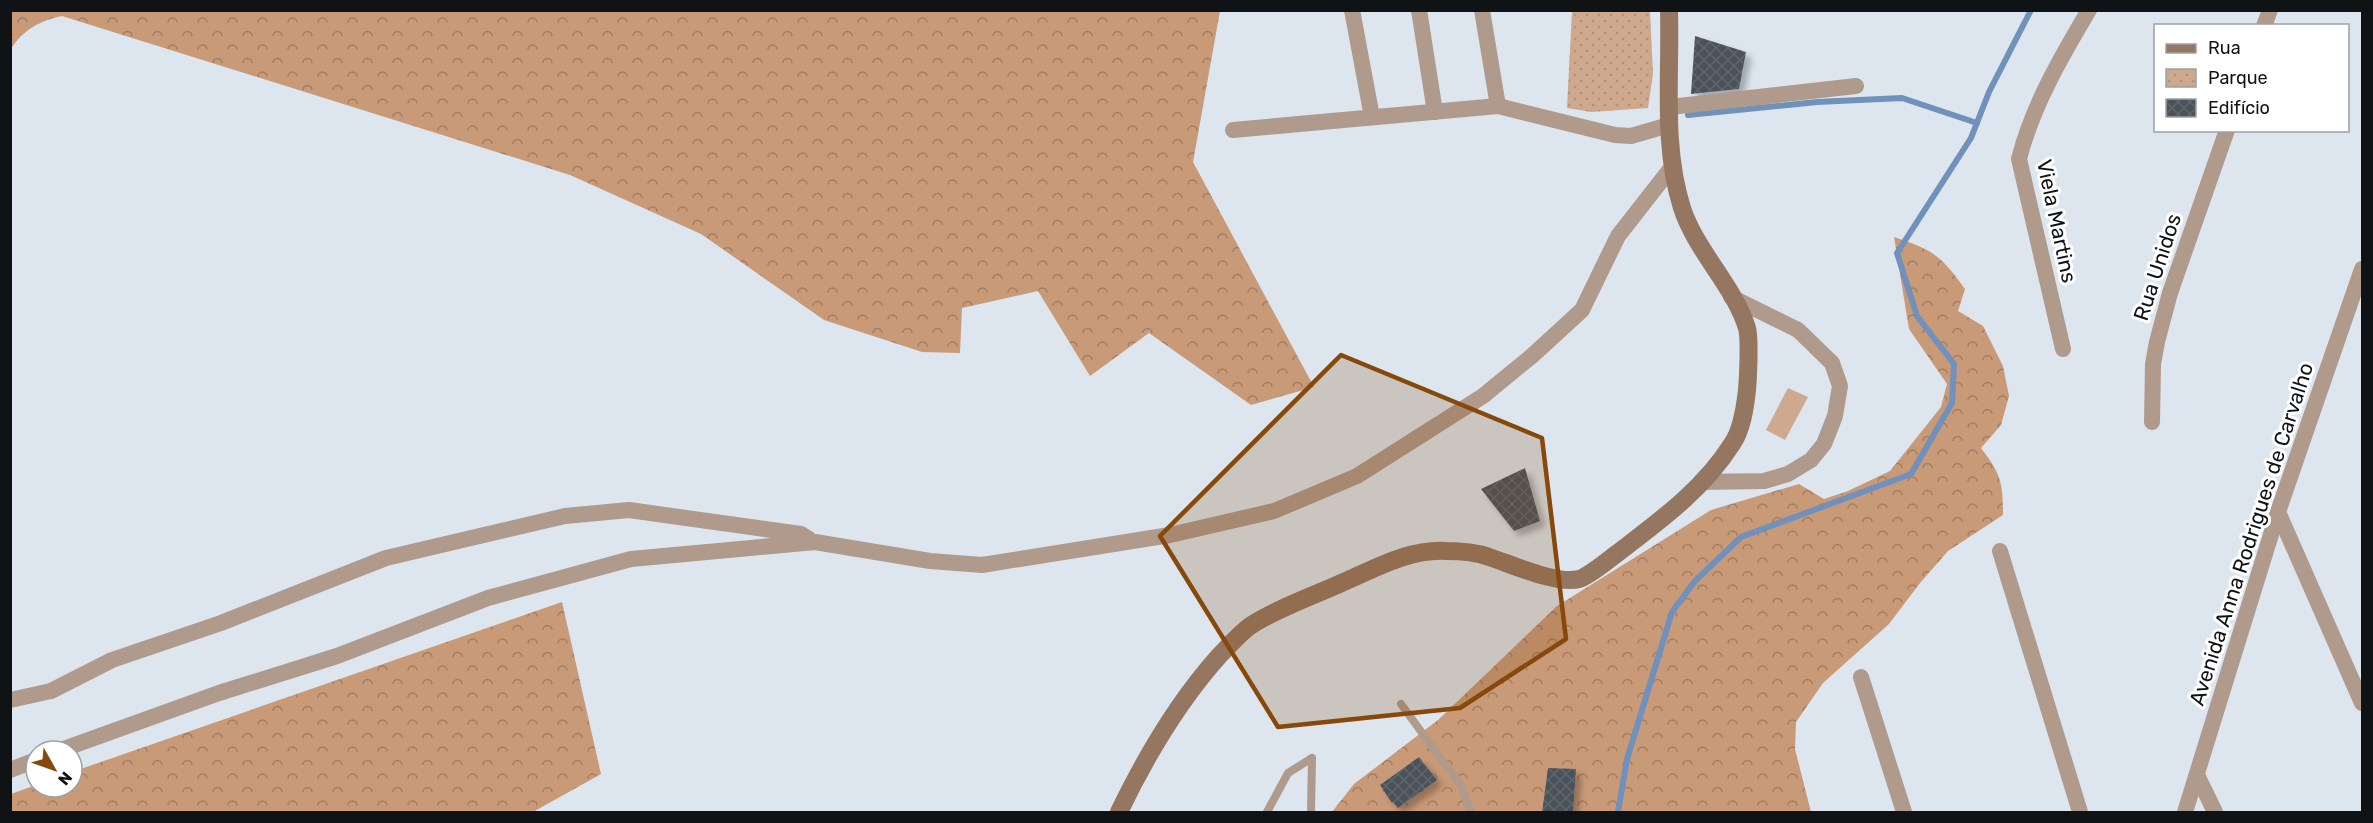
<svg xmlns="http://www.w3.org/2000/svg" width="2373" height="823" font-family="Rubik,sans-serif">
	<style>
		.forest { fill: url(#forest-crowns) }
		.park { fill: url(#park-dots) }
		.garden { fill: #cea98e }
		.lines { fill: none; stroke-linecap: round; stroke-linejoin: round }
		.stream { stroke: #7091bb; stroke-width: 6 }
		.building { fill: url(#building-cross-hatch); filter: url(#shadow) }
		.service { stroke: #b09a8b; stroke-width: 8 }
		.minor { stroke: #b09a8b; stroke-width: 16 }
		.secondary { stroke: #957761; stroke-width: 18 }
		.marked { fill: #87480b; fill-opacity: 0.2; stroke: #87480b; stroke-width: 4.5; stroke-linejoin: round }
		.labels { text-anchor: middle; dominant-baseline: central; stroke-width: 6; stroke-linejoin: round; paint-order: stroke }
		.street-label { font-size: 21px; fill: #101316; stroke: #fff }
	</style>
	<defs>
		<pattern id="forest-crowns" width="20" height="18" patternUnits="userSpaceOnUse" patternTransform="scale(1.5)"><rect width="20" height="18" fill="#c99a78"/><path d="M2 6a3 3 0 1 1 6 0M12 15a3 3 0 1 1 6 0" fill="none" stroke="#a27c61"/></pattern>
		<pattern id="park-dots" width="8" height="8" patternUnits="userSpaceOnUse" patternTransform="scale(1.5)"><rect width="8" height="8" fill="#cea98e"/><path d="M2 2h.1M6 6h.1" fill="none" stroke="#b0917a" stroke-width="1.8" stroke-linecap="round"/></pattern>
		<pattern id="building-cross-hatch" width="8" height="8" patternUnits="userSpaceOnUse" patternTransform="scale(1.5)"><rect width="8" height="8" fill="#4b525a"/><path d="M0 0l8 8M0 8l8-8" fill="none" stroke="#61666d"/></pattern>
		<filter id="shadow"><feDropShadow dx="5.5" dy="5.5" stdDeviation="3" flood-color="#0004"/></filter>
	</defs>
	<rect width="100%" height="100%" fill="#dde5ee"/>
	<g class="forest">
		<path d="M11,10L1220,11L1193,162L1314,387L1251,405L1149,333L1090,376L1038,291L962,308L960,353L922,352L824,320L701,234L570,175L62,16C39,21 23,30 11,49Z"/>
		<path d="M1894,237C1934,250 1941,256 1965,289L1958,311L1983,326L2003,366L2009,396L2001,425L1981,448C2001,474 2003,483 2003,515L1948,551L1920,583L1889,624L1823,683L1796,722L1795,749L1811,812H1332L1354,784L1438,720L1557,606L1711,510L1799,484L1824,499L1848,491L1890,471L1941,407L1947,384L1909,329Z"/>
		<polygon points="562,602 601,774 533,812 11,812 11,794 36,785 36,787 72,787 72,772"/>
	</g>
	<polygon class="park" points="1572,11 1650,11 1653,74 1648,108 1591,112 1567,108"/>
	<polygon class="garden" points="1788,388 1808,397 1785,440 1766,430"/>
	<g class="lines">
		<g class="stream">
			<polyline points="1688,115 1817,102 1902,98 1977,123"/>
			<polyline points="1618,812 1627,759 1672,612 1695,581 1741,537 1911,474 1952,403 1954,364 1917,316 1897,253 1971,138 1989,92 2031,10"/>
		</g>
	</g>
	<g class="building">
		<polygon points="1695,36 1746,52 1739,89 1691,94"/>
		<polygon points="1525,468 1540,521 1514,531 1481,489"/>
		<polygon points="1419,757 1437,780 1398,808 1393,802 1392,803 1380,785"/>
		<polygon points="1548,768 1576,769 1573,813 1542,813"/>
	</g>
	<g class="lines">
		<g class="service">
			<polyline points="1401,704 1461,786 1471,812"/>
			<polyline points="1267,812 1288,773 1312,758"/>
			<polyline points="1311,812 1312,758"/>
		</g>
		<g class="minor">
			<polyline points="1352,10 1372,117"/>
			<polyline points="1419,10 1435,112"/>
			<polyline points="1482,10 1498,106"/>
			<polyline points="2264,26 2270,10"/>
			<polyline points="1670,107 1856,86"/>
			<polyline points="1233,130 1498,106 1615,135 1631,136 1669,125"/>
			<path d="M2063,349L2019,159C2032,107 2061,57 2089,10"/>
			<polyline points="2152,422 2153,364 2157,342 2170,293 2227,130"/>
			<polyline points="1701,482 1764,481 1788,474 1811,460 1824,444 1835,416 1840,386 1832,363 1798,330 1731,297"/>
			<polyline points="2278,512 2362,703"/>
			<polyline points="2000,551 2080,812"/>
			<polyline points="1861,677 1904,812"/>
			<polyline points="10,700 51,691 112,660 221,623 386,558 565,516 629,510 801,534 809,539"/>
			<polyline points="58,751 219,693 337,656 488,598 631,559 815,542 930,561 982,565 1170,535 1274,511 1357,476 1483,396 1533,355 1582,310 1618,236 1672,167"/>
			<polyline points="10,770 36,760"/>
			<polyline points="2198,777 2215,812"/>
			<polyline points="2185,812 2278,512 2362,269"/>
		</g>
		<path class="secondary" d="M1119,812C1146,756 1177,703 1219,656C1229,646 1239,634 1250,626C1275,609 1318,594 1346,581C1378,567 1410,549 1446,551C1460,551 1476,552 1489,557C1511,564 1557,585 1579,579C1589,576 1607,561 1615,555C1658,522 1703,490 1732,444C1742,430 1745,408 1747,390C1748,378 1750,339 1747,328C1734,286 1696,251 1682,208C1662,145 1671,76 1669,10"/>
	</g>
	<path class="marked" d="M1341,355L1542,438L1566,639L1460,708L1278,727L1160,536Z"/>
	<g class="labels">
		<g class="street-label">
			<text transform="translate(2057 221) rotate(78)">Viela Martins</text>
			<text transform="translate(2157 267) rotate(-72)">Rua Unidos</text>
			<text transform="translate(2251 534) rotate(-72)">Avenida Anna Rodrigues de Carvalho</text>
		</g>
	</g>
	<rect width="2373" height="823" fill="none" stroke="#101316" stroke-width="24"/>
	<rect x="2154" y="24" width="195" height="108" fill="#ffffff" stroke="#9fa1a2" stroke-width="1.5"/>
	<rect x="2166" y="44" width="30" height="9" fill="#957761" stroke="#9fa1a2" stroke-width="1.5"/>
	<text x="2208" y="54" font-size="18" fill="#101316">Rua</text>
	<rect x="2166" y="69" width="30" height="18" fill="url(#park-dots)" stroke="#9fa1a2" stroke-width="1.5"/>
	<text x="2208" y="84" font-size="18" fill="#101316">Parque</text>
	<rect x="2166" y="99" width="30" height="18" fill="url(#building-cross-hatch)" stroke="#9fa1a2" stroke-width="1.5"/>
	<text x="2208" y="114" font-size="18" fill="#101316">Edifício</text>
	<g transform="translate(54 769) rotate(130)"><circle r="28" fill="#ffffff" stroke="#9fa1a2" stroke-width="1.5"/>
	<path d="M0-4.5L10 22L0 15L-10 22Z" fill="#87480b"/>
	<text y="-9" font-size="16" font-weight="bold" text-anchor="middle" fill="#101316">N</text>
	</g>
</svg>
